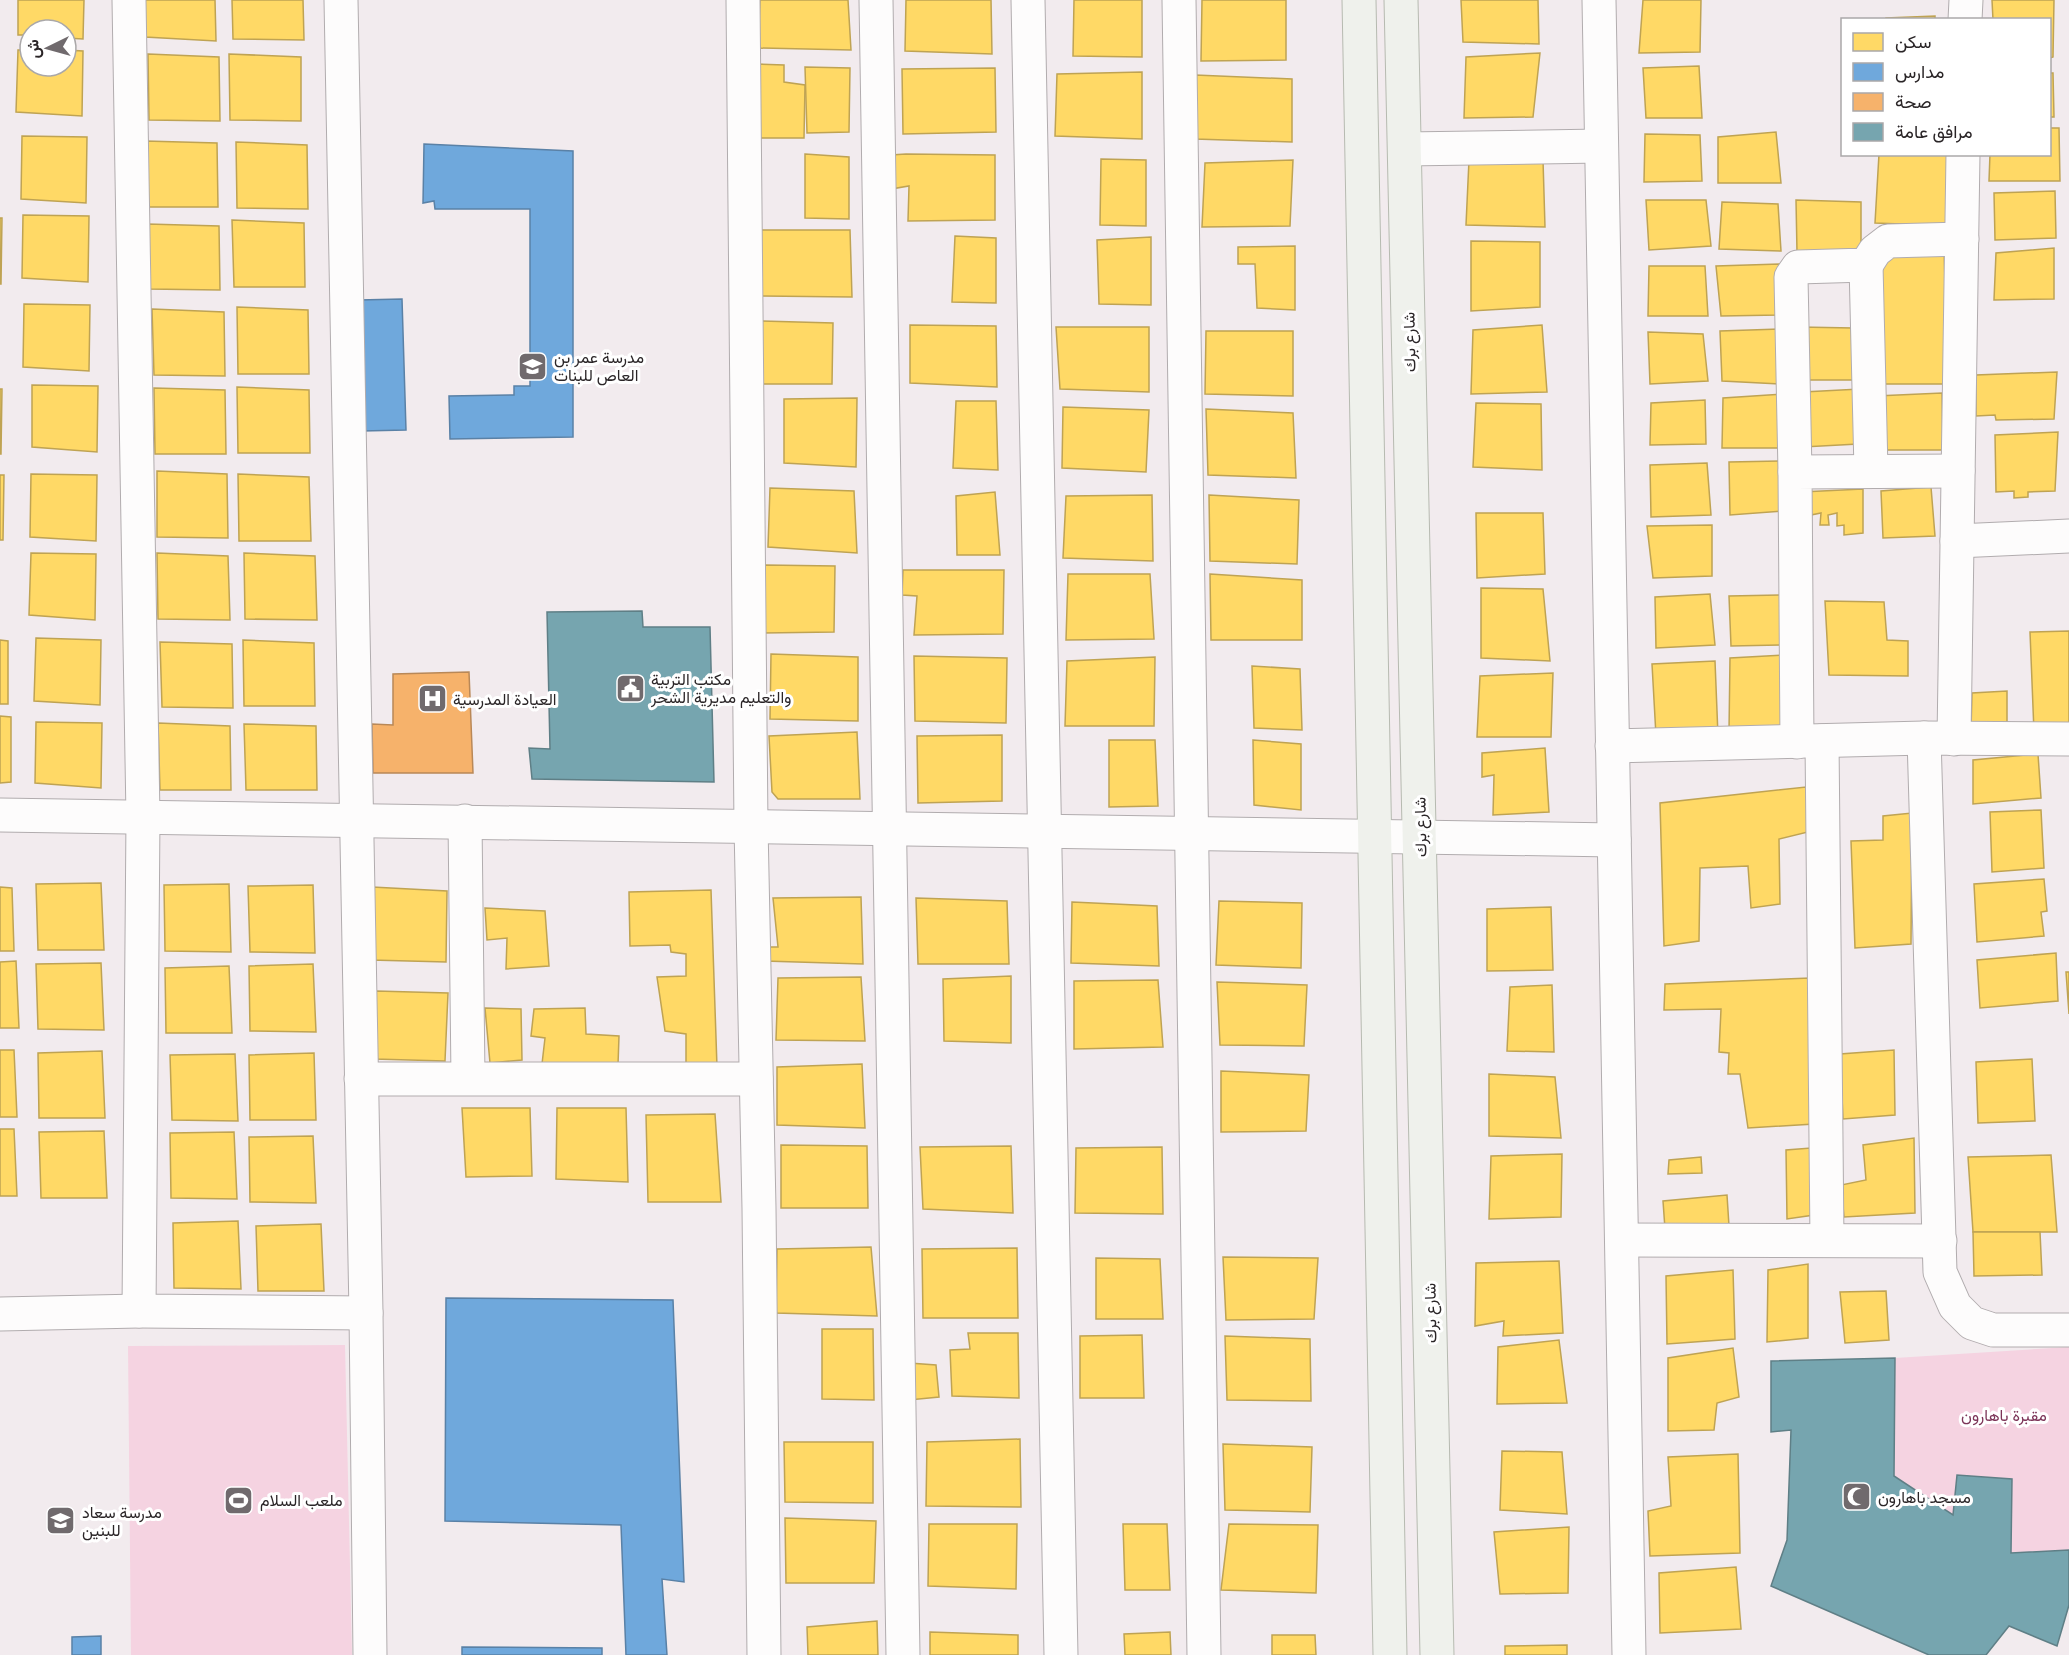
<svg xmlns="http://www.w3.org/2000/svg" width="2069" height="1655" font-family="'Golos Text',Vazirmatn,sans-serif">
	<style>
		.green { fill: #f5d3e1 }
		.homes { fill: #ffd966; stroke: #bfa353; stroke-width: 1.5 }
		.schools { fill: #6fa8dc; stroke: #5a81a6; stroke-width: 1.5 }
		.health { fill: #f6b26b; stroke: #b98857; stroke-width: 1.5 }
		.public { fill: #76a5af; stroke: #5f7f86; stroke-width: 1.5 }
		.lines { fill: none; stroke-linecap: round; stroke-linejoin: round }
		.minor-casing { stroke: #b1acae; stroke-width: 35 }
		.major-casing { stroke: #b6bab0; stroke-width: 35 }
		.minor { stroke: #fdfcfc; stroke-width: 33 }
		.major { stroke: #eff1ec; stroke-width: 33 }
		.labels { text-anchor: middle; dominant-baseline: central; stroke-width: 6; stroke-linejoin: round; paint-order: stroke }
		.street-label { font-size: 16px; fill: #2a2527; stroke: #fff }
		.poi-label { font-size: 16px; fill: #2a2527; stroke: #fff; text-anchor: start }
		.park-label { font-size: 16px; fill: #7c3458; stroke: #fff }
	</style>
	<rect width="100%" height="100%" fill="#f2ebee"/>
	<g class="green">
		<polygon points="345,1345 352,1655 131,1655 128,1346"/>
		<polygon points="2069,1347 2069,1550 2011,1553 2011,1479 1957,1475 1953,1515 1894,1476 1895,1358"/>
	</g>
	<g class="homes">
		<polygon points="18,0 84,0 83,39 66,38 66,30 30,30 30,35 18,35"/>
		<polygon points="144,0 215,0 216,41 145,37"/>
		<polygon points="232,0 303,0 304,40 233,39"/>
		<polygon points="760,0 848,0 851,50 758,48"/>
		<polygon points="906,0 991,0 992,54 905,51"/>
		<polygon points="1074,0 1142,0 1142,57 1073,56"/>
		<polygon points="1202,0 1286,0 1286,60 1201,61"/>
		<polygon points="1461,0 1538,0 1539,44 1463,42"/>
		<polygon points="1643,0 1701,0 1700,52 1639,53"/>
		<polygon points="1992,0 2054,0 2053,57 2050,58 2050,20 1993,20"/>
		<polygon points="1935,16 1935,20 1886,20 1886,18"/>
		<polygon points="18,50 30,50 30,66 66,66 66,50 83,51 82,116 16,112"/>
		<polygon points="1540,53 1533,117 1464,118 1466,57"/>
		<polygon points="148,54 219,57 220,121 149,120"/>
		<polygon points="229,54 301,57 301,121 230,120"/>
		<polygon points="757,64 784,65 784,82 805,85 804,138 755,138"/>
		<polygon points="1699,66 1702,118 1646,118 1643,68"/>
		<polygon points="805,67 850,68 849,132 807,133"/>
		<polygon points="995,68 996,132 903,134 902,69"/>
		<polygon points="1142,72 1142,139 1055,136 1057,74"/>
		<polygon points="2050,73 2053,73 2054,117 2050,117"/>
		<polygon points="1195,75 1292,79 1292,142 1195,139"/>
		<polygon points="2050,128 2059,128 2060,181 1989,181 1990,154 2050,154"/>
		<polygon points="1776,132 1781,183 1718,183 1718,137"/>
		<polygon points="1645,134 1700,135 1702,181 1644,182"/>
		<polygon points="22,136 87,137 86,203 21,199"/>
		<polygon points="145,141 217,143 218,207 146,207"/>
		<polygon points="236,142 307,145 308,209 237,208"/>
		<polygon points="805,154 849,157 849,219 805,218"/>
		<polygon points="906,154 995,155 995,220 908,221 909,186 891,189 891,155"/>
		<polygon points="1879,154 1950,154 1953,226 1875,223"/>
		<polygon points="1101,159 1146,160 1146,226 1100,225"/>
		<polygon points="1293,160 1290,226 1202,227 1205,163"/>
		<polygon points="1469,160 1543,160 1545,227 1466,225"/>
		<polygon points="2055,191 2056,238 1995,240 1994,193"/>
		<polygon points="1646,200 1706,200 1711,246 1649,250"/>
		<polygon points="1796,200 1861,202 1861,250 1797,252"/>
		<polygon points="1722,202 1778,204 1781,251 1719,249"/>
		<polygon points="23,215 89,216 88,282 22,278"/>
		<polygon points="0,218 2,218 1,284 0,284"/>
		<polygon points="232,220 304,223 305,287 234,287"/>
		<polygon points="147,224 219,226 220,290 148,289"/>
		<polygon points="760,230 850,230 852,297 759,296"/>
		<polygon points="955,236 996,238 996,303 952,302"/>
		<polygon points="1151,237 1151,305 1099,304 1097,240"/>
		<polygon points="1471,241 1540,242 1540,307 1471,311"/>
		<polygon points="1295,246 1295,310 1257,308 1255,264 1238,264 1238,247"/>
		<polygon points="1944,248 1948,384 1875,384 1875,260"/>
		<polygon points="2054,248 2054,299 1994,300 1996,253"/>
		<polygon points="1780,264 1780,315 1721,316 1716,266"/>
		<polygon points="1649,266 1705,266 1708,316 1648,316"/>
		<polygon points="24,304 90,305 89,371 23,367"/>
		<polygon points="237,307 308,310 309,374 238,374"/>
		<polygon points="152,309 224,312 225,376 154,375"/>
		<polygon points="761,321 833,323 832,384 762,384"/>
		<polygon points="910,325 996,326 997,387 910,383"/>
		<polygon points="1542,325 1547,392 1471,394 1473,330"/>
		<polygon points="1056,327 1149,327 1149,392 1060,389"/>
		<polygon points="1799,327 1853,328 1857,380 1799,380"/>
		<polygon points="1782,329 1782,384 1722,381 1720,331"/>
		<polygon points="1206,331 1293,331 1293,396 1205,394"/>
		<polygon points="1648,332 1703,334 1708,381 1650,384"/>
		<polygon points="2057,372 2054,419 1996,420 1995,415 1976,416 1976,375"/>
		<polygon points="32,385 98,386 97,452 32,447"/>
		<polygon points="237,387 309,390 310,453 238,453"/>
		<polygon points="154,388 225,390 226,454 155,454"/>
		<polygon points="0,389 2,389 1,454 0,454"/>
		<polygon points="1860,389 1858,444 1803,447 1803,392"/>
		<polygon points="1942,393 1943,450 1877,450 1876,396"/>
		<polygon points="1784,394 1785,448 1722,448 1723,398"/>
		<polygon points="857,398 856,467 784,463 784,399"/>
		<polygon points="1705,400 1706,444 1650,445 1651,403"/>
		<polygon points="956,401 996,401 998,470 953,468"/>
		<polygon points="1476,403 1541,404 1542,470 1473,467"/>
		<polygon points="1063,407 1149,410 1146,472 1062,468"/>
		<polygon points="1206,409 1293,413 1296,478 1208,475"/>
		<polygon points="2058,432 2055,491 2028,492 2028,497 2014,498 2014,491 1996,492 1995,435"/>
		<polygon points="1781,461 1782,511 1730,515 1729,462"/>
		<polygon points="1707,463 1711,515 1651,517 1650,465"/>
		<polygon points="157,471 227,474 228,538 157,537"/>
		<polygon points="31,474 97,475 96,541 30,537"/>
		<polygon points="238,474 309,477 311,541 239,541"/>
		<polygon points="0,475 4,475 3,540 0,540"/>
		<polygon points="1931,487 1935,536 1883,538 1881,491"/>
		<polygon points="770,488 854,491 857,553 768,547"/>
		<polygon points="1863,489 1863,533 1844,535 1844,525 1837,526 1837,513 1828,515 1829,525 1820,525 1821,513 1801,517 1801,492"/>
		<polygon points="995,492 1000,555 957,555 956,496"/>
		<polygon points="1152,495 1153,561 1063,558 1066,496"/>
		<polygon points="1209,495 1299,500 1297,564 1210,561"/>
		<polygon points="1476,513 1543,513 1545,574 1477,578"/>
		<polygon points="1712,525 1712,576 1653,578 1647,526"/>
		<polygon points="31,553 96,554 95,620 29,615"/>
		<polygon points="157,553 228,556 230,620 158,619"/>
		<polygon points="244,553 315,556 317,620 245,619"/>
		<polygon points="765,565 835,566 834,632 763,633"/>
		<polygon points="903,570 1004,570 1003,634 914,635 917,596 902,595"/>
		<polygon points="1068,574 1150,574 1154,639 1066,640"/>
		<polygon points="1210,574 1302,580 1302,640 1211,640"/>
		<polygon points="1481,588 1543,589 1550,661 1481,658"/>
		<polygon points="1710,594 1715,645 1656,648 1655,597"/>
		<polygon points="1782,595 1786,645 1731,646 1729,596"/>
		<polygon points="1825,601 1884,602 1887,640 1908,641 1908,676 1829,675"/>
		<polygon points="2069,631 2069,731 2034,732 2030,632"/>
		<polygon points="36,638 101,640 100,705 34,701"/>
		<polygon points="0,640 8,641 8,704 0,704"/>
		<polygon points="243,640 314,643 315,706 244,706"/>
		<polygon points="160,642 232,644 233,708 162,707"/>
		<polygon points="771,654 858,657 858,721 770,719"/>
		<polygon points="1787,655 1787,730 1729,732 1730,658"/>
		<polygon points="914,656 1007,658 1006,723 915,721"/>
		<polygon points="1155,657 1154,726 1065,726 1067,661"/>
		<polygon points="1715,661 1718,736 1656,736 1652,664"/>
		<polygon points="1252,666 1300,669 1302,730 1254,728"/>
		<polygon points="1553,673 1551,737 1477,737 1480,676"/>
		<polygon points="2007,691 2007,731 1971,730 1972,693"/>
		<polygon points="0,716 11,717 11,782 0,783"/>
		<polygon points="36,722 102,723 101,788 35,783"/>
		<polygon points="158,723 230,726 231,790 160,790"/>
		<polygon points="244,724 316,726 317,790 246,790"/>
		<polygon points="857,732 860,799 778,799 772,792 769,736"/>
		<polygon points="1002,735 1002,801 918,803 917,736"/>
		<polygon points="1109,740 1155,740 1158,806 1109,807"/>
		<polygon points="1253,740 1301,744 1301,810 1254,805"/>
		<polygon points="1545,748 1549,812 1493,815 1494,775 1482,777 1482,753"/>
		<polygon points="2038,754 2041,798 1973,804 1973,760"/>
		<polygon points="1806,787 1808,832 1779,839 1780,904 1751,908 1748,866 1700,868 1699,941 1664,946 1660,803"/>
		<polygon points="2041,810 2044,868 1992,872 1990,812"/>
		<polygon points="1912,813 1911,944 1855,948 1851,841 1883,840 1883,816"/>
		<polygon points="2044,879 2047,911 2041,912 2044,936 1977,942 1974,884"/>
		<polygon points="101,883 104,950 38,950 36,884"/>
		<polygon points="229,884 231,952 165,951 164,885"/>
		<polygon points="313,885 315,953 250,952 248,886"/>
		<polygon points="0,887 12,888 14,951 0,951"/>
		<polygon points="372,887 447,891 446,962 371,960"/>
		<polygon points="711,890 717,1067 686,1065 686,1034 665,1031 657,977 686,976 686,954 671,952 670,945 630,946 629,892"/>
		<polygon points="861,897 863,964 764,961 764,947 778,947 773,898"/>
		<polygon points="916,898 1007,901 1009,964 918,964"/>
		<polygon points="1219,901 1302,903 1301,968 1216,965"/>
		<polygon points="1072,902 1157,906 1159,966 1071,963"/>
		<polygon points="1551,907 1553,970 1487,971 1487,909"/>
		<polygon points="485,908 545,911 549,966 506,969 507,938 487,940"/>
		<polygon points="2056,953 2058,1001 1980,1008 1977,960"/>
		<polygon points="16,961 19,1028 0,1028 0,962"/>
		<polygon points="101,963 104,1030 38,1029 36,964"/>
		<polygon points="313,964 316,1032 250,1031 249,966"/>
		<polygon points="229,966 232,1033 166,1033 165,968"/>
		<polygon points="2066,972 2069,972 2069,1014"/>
		<polygon points="1011,976 1011,1043 944,1041 943,979"/>
		<polygon points="861,977 865,1041 776,1040 778,978"/>
		<polygon points="1810,978 1814,1124 1748,1128 1740,1074 1728,1074 1729,1053 1719,1052 1721,1009 1664,1010 1665,984"/>
		<polygon points="1158,980 1163,1047 1074,1049 1074,981"/>
		<polygon points="1217,982 1307,985 1304,1046 1220,1045"/>
		<polygon points="1552,985 1554,1052 1507,1051 1510,987"/>
		<polygon points="376,991 448,993 445,1061 374,1059"/>
		<polygon points="485,1008 521,1009 522,1060 490,1063"/>
		<polygon points="585,1008 586,1034 619,1036 618,1065 542,1064 545,1038 531,1036 534,1009"/>
		<polygon points="0,1050 14,1050 17,1117 0,1117"/>
		<polygon points="1894,1050 1895,1115 1843,1119 1840,1054"/>
		<polygon points="102,1051 105,1118 39,1118 38,1053"/>
		<polygon points="314,1053 316,1120 250,1120 249,1055"/>
		<polygon points="235,1054 238,1121 172,1120 170,1055"/>
		<polygon points="2032,1059 2035,1121 1978,1123 1976,1062"/>
		<polygon points="862,1064 865,1128 777,1125 777,1067"/>
		<polygon points="1221,1071 1309,1075 1306,1131 1221,1132"/>
		<polygon points="1489,1074 1555,1077 1561,1138 1489,1136"/>
		<polygon points="462,1108 530,1108 532,1176 466,1177"/>
		<polygon points="557,1108 626,1108 628,1182 556,1179"/>
		<polygon points="715,1114 721,1202 648,1202 646,1115"/>
		<polygon points="0,1129 14,1129 17,1196 0,1196"/>
		<polygon points="104,1131 107,1198 41,1198 39,1132"/>
		<polygon points="234,1132 237,1199 171,1198 170,1133"/>
		<polygon points="313,1136 316,1203 250,1202 249,1137"/>
		<polygon points="1914,1138 1915,1213 1844,1217 1841,1185 1866,1180 1863,1145"/>
		<polygon points="781,1145 867,1146 868,1208 781,1208"/>
		<polygon points="1011,1146 1013,1213 923,1209 920,1147"/>
		<polygon points="1162,1147 1163,1214 1075,1213 1076,1148"/>
		<polygon points="1811,1148 1814,1215 1787,1219 1786,1150"/>
		<polygon points="1562,1154 1561,1217 1489,1219 1491,1156"/>
		<polygon points="2051,1155 2057,1232 1973,1232 1968,1157"/>
		<polygon points="1701,1157 1702,1173 1668,1174 1669,1160"/>
		<polygon points="1727,1195 1729,1226 1665,1229 1663,1201"/>
		<polygon points="238,1221 241,1289 174,1288 173,1223"/>
		<polygon points="321,1224 324,1291 258,1291 256,1226"/>
		<polygon points="1973,1232 2040,1232 2042,1275 1974,1276"/>
		<polygon points="871,1247 877,1316 776,1313 777,1249"/>
		<polygon points="1017,1248 1018,1318 923,1318 922,1249"/>
		<polygon points="1223,1257 1318,1258 1314,1319 1226,1320"/>
		<polygon points="1096,1258 1160,1259 1163,1319 1096,1319"/>
		<polygon points="1559,1261 1563,1333 1503,1336 1504,1321 1475,1326 1476,1263"/>
		<polygon points="1808,1264 1808,1338 1767,1342 1768,1270"/>
		<polygon points="1733,1270 1735,1339 1667,1344 1666,1276"/>
		<polygon points="1886,1291 1889,1340 1845,1343 1840,1292"/>
		<polygon points="822,1329 873,1329 874,1400 822,1399"/>
		<polygon points="968,1333 1018,1333 1019,1398 952,1396 950,1350 970,1349"/>
		<polygon points="1142,1335 1144,1398 1080,1398 1080,1336"/>
		<polygon points="1225,1336 1310,1339 1311,1401 1227,1400"/>
		<polygon points="1559,1340 1567,1403 1497,1404 1498,1347"/>
		<polygon points="1733,1348 1739,1397 1717,1403 1714,1430 1668,1431 1668,1358"/>
		<polygon points="909,1363 936,1365 939,1397 909,1400"/>
		<polygon points="1020,1439 1021,1507 926,1506 927,1442"/>
		<polygon points="784,1442 873,1442 873,1503 785,1502"/>
		<polygon points="1223,1444 1312,1447 1310,1512 1225,1510"/>
		<polygon points="1502,1451 1562,1452 1567,1514 1500,1510"/>
		<polygon points="1738,1454 1740,1553 1650,1556 1648,1511 1671,1506 1668,1457"/>
		<polygon points="785,1518 876,1521 874,1583 786,1583"/>
		<polygon points="929,1524 1017,1524 1016,1589 928,1586"/>
		<polygon points="1123,1524 1167,1524 1170,1590 1125,1590"/>
		<polygon points="1229,1524 1318,1525 1316,1593 1221,1590"/>
		<polygon points="1569,1527 1568,1593 1500,1594 1494,1532"/>
		<polygon points="1736,1567 1741,1629 1660,1633 1659,1573"/>
		<polygon points="877,1621 878,1655 808,1655 807,1627"/>
		<polygon points="930,1632 1018,1635 1018,1655 930,1655"/>
		<polygon points="1170,1632 1171,1655 1125,1655 1124,1634"/>
		<polygon points="1272,1635 1315,1635 1316,1655 1272,1655"/>
		<polygon points="1567,1645 1567,1655 1505,1655 1505,1646"/>
	</g>
	<g class="schools">
		<polygon points="424,144 573,151 573,437 450,439 449,396 514,395 514,386 530,386 530,209 435,209 434,201 423,203"/>
		<polygon points="402,299 406,430 362,431 359,300"/>
		<polygon points="446,1298 673,1300 684,1582 662,1579 667,1655 626,1655 621,1525 445,1521"/>
		<polygon points="101,1636 101,1655 72,1655 72,1637"/>
		<polygon points="462,1647 602,1648 602,1655 462,1655"/>
	</g>
	<polygon class="health" points="469,672 473,773 373,773 372,724 393,725 393,674"/>
	<g class="public">
		<polygon points="642,611 643,627 710,627 714,782 532,779 529,748 550,749 547,612"/>
		<polygon points="1895,1358 1894,1476 1953,1515 1957,1475 2012,1479 2011,1553 2069,1550 2069,1605 2057,1646 2009,1626 1986,1655 1929,1655 1771,1586 1787,1540 1791,1430 1771,1432 1771,1361"/>
	</g>
	<g class="lines">
		<defs>
			<g id="minor">
				<polyline points="129,0 143,817 139,1311 366,1313"/>
				<polyline points="341,0 366,1313 370,1655"/>
				<polyline points="743,0 751,826 759,1208 764,1655"/>
				<polyline points="876,0 903,1655"/>
				<polyline points="1028,0 1061,1655"/>
				<polyline points="1179,0 1204,1655"/>
				<polyline points="1599,0 1629,1655"/>
				<polyline points="1965,20 1966,0"/>
				<polyline points="1405,149 1601,146"/>
				<polyline points="1866,265 1871,470"/>
				<polyline points="1795,472 1791,277 1798,267 1866,265 1875,251 1888,241 1962,239"/>
				<polyline points="1957,541 2069,536"/>
				<polyline points="1924,738 1940,1272 1955,1306 1972,1323 1993,1330 2069,1330"/>
				<polyline points="1954,739 1963,154"/>
				<polyline points="1822,741 1827,1240"/>
				<polyline points="1797,742 1795,472 1958,471"/>
				<polyline points="1612,746 1924,738 2069,739"/>
				<polyline points="0,815 1614,840"/>
				<polyline points="465,821 468,1078"/>
				<polyline points="361,1079 756,1079"/>
				<polyline points="1623,1240 1940,1241"/>
				<polyline points="0,1314 139,1311"/>
			</g>
			<g id="major">
				<polyline points="1359,0 1390,1655"/>
				<polyline points="1401,0 1437,1655"/>
			</g>
		</defs>
		<use href="#minor" class="minor-casing"/>
		<use href="#major" class="major-casing"/>
		<use href="#minor" class="minor"/>
		<use href="#major" class="major"/>
	</g>
	<defs>
		<symbol id="school-square" viewBox="-11 -11 22 22"><rect x="-9" y="-9" width="18" height="18" rx="4" fill="#706a6d" stroke="#fff"/><path d="M0-5L7-2L0 1L-7-2ZM-4 1L0 2.5L4 1V4Q0 6-4 4Z" fill="#fff"/></symbol>
		<symbol id="civic-square" viewBox="-11 -11 22 22"><rect x="-9" y="-9" width="18" height="18" rx="4" fill="#706a6d" stroke="#fff"/><path d="M-.6-6.5H3V-4.5H.6V-3L4-1V1h2V6H-6V1h2V-1L-.6-3ZM-1.2 2.5V6h2.4V2.5Z" fill="#fff"/></symbol>
		<symbol id="hospital-square" viewBox="-11 -11 22 22"><rect x="-9" y="-9" width="18" height="18" rx="4" fill="#706a6d" stroke="#fff"/><path d="M-5-5h3v3.5h4V-5h3V5h-3V1.5h-4V5h-3Z" fill="#fff"/></symbol>
		<symbol id="mosque-square" viewBox="-11 -11 22 22"><rect x="-9" y="-9" width="18" height="18" rx="4" fill="#706a6d" stroke="#fff"/><path d="M3.5-4.9A6 6 0 1 0 3.5 4.9A5 5 0 1 1 3.5-4.9Z" fill="#fff"/></symbol>
		<symbol id="stadium-square" viewBox="-11 -11 22 22"><rect x="-9" y="-9" width="18" height="18" rx="4" fill="#706a6d" stroke="#fff"/><path d="M0-5a6.5 5 0 1 0 0 10a6.5 5 0 1 0 0-10ZM-3.5-1.8h7v3.6h-7Z" fill="#fff"/></symbol>
	</defs>
	<g fill-rule="evenodd">
		<use href="#school-square" x="516" y="350" width="33" height="33"/>
		<use href="#civic-square" x="614" y="672" width="33" height="33"/>
		<use href="#hospital-square" x="416" y="682" width="33" height="33"/>
		<use href="#mosque-square" x="1840" y="1480" width="33" height="33"/>
		<use href="#stadium-square" x="222" y="1484" width="33" height="33"/>
		<use href="#school-square" x="44" y="1504" width="33" height="33"/>
	</g>
	<g class="labels">
		<g class="street-label">
			<text transform="translate(1409 342) rotate(-91)">شارع برك</text>
			<text transform="translate(1420 827) rotate(-91)">شارع برك</text>
			<text transform="translate(1430 1313) rotate(-91)">شارع برك</text>
		</g>
		<g class="poi-label">
			<text x="554" y="357">مدرسة عمر بن<tspan x="554" dy="18">العاص للبنات</tspan></text>
			<text x="651" y="679">مكتب التربية<tspan x="651" dy="18">والتعليم مديرية الشحر</tspan></text>
			<text x="453" y="699">العيادة المدرسية</text>
			<text x="1878" y="1497">مسجد باهارون</text>
			<text x="260" y="1500">ملعب السلام</text>
			<text x="82" y="1512">مدرسة سعاد<tspan x="82" dy="18">للبنين</tspan></text>
		</g>
		<g class="park-label">
			<text x="2004" y="1415">مقبرة باهارون</text>
		</g>
	</g>
	<rect x="1841" y="18" width="210" height="138" fill="#ffffff" stroke="#aaa8a9" stroke-width="1.5"/>
	<rect x="1853" y="33" width="30" height="18" fill="#ffd966" stroke="#aaa8a9" stroke-width="1.5"/>
	<text x="1895" y="48" font-size="18" fill="#2a2527">سكن</text>
	<rect x="1853" y="63" width="30" height="18" fill="#6fa8dc" stroke="#aaa8a9" stroke-width="1.5"/>
	<text x="1895" y="78" font-size="18" fill="#2a2527">مدارس</text>
	<rect x="1853" y="93" width="30" height="18" fill="#f6b26b" stroke="#aaa8a9" stroke-width="1.5"/>
	<text x="1895" y="108" font-size="18" fill="#2a2527">صحة</text>
	<rect x="1853" y="123" width="30" height="18" fill="#76a5af" stroke="#aaa8a9" stroke-width="1.5"/>
	<text x="1895" y="138" font-size="18" fill="#2a2527">مرافق عامة</text>
	<g transform="translate(48 48) rotate(265)"><circle r="28" fill="#ffffff" stroke="#aaa8a9" stroke-width="1.5"/>
	<path d="M0-4.5L10 22L0 15L-10 22Z" fill="#706a6d"/>
	<text y="-9" font-size="16" font-weight="bold" text-anchor="middle" fill="#2a2527">ش</text>
	</g>
</svg>
